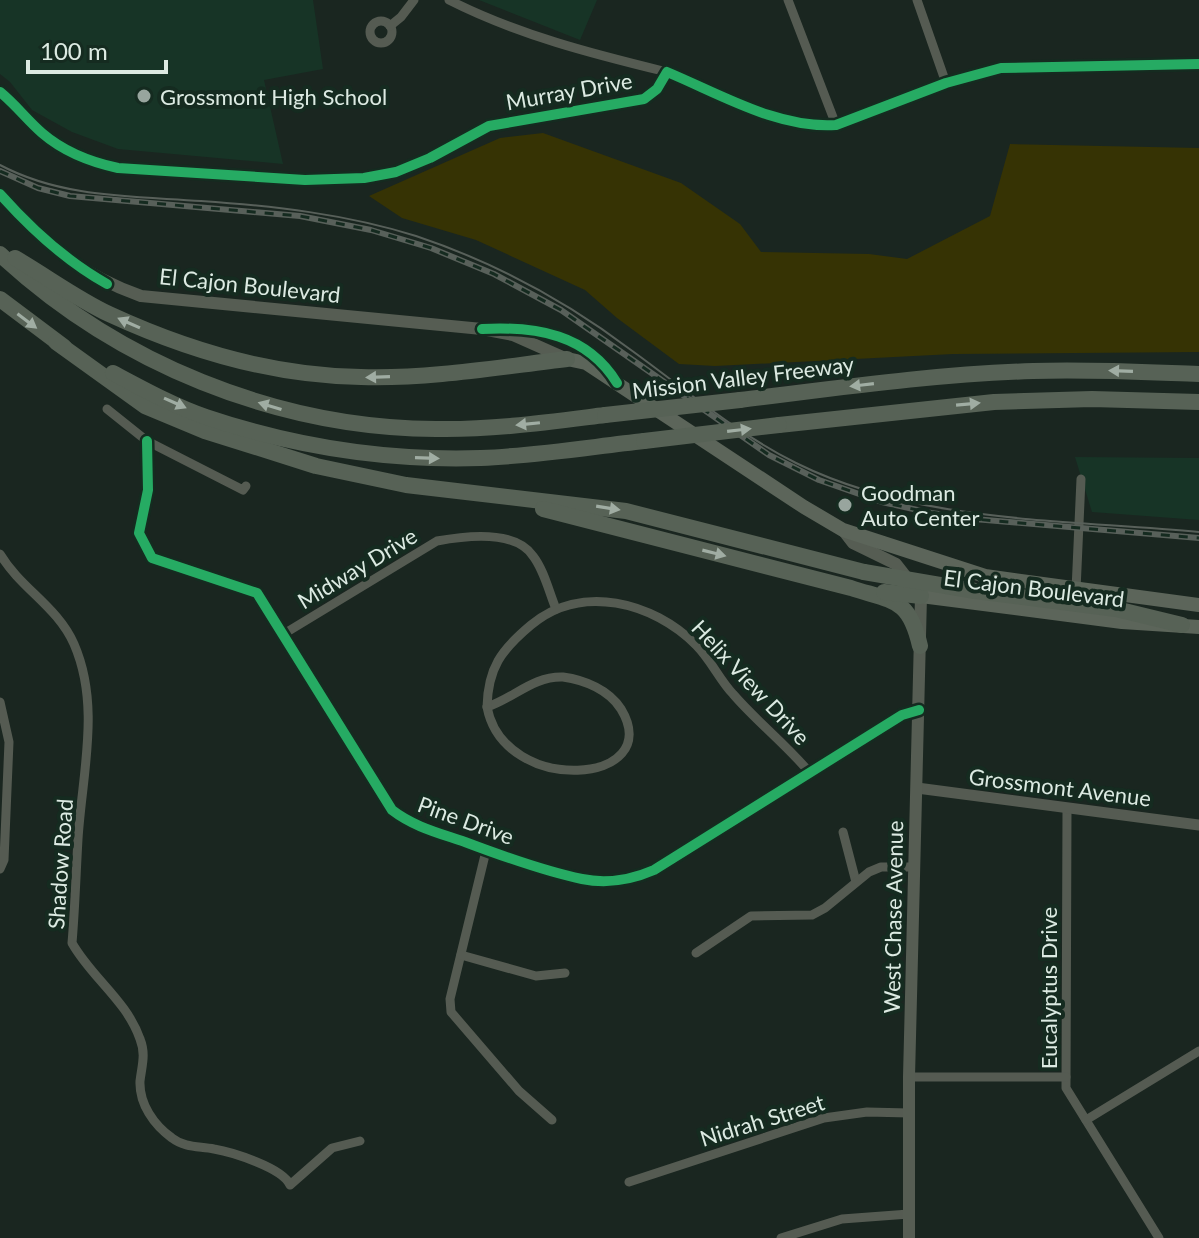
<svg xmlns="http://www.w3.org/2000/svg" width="1199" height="1238" font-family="Lato,sans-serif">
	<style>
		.built { fill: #173426 }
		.green { fill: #363304 }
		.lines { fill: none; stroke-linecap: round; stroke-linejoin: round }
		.minor { stroke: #555b52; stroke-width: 9 }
		.tertiary { stroke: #555b52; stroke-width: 11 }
		.secondary { stroke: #565d53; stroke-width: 12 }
		.primary { stroke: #5c655a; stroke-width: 14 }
		.motorway { stroke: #576256; stroke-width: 16 }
		.tram { stroke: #58605a; stroke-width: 2 }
		.rail-casing { stroke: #58605a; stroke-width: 6 }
		.rail { stroke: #152b20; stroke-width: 3; stroke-dasharray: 9; stroke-linecap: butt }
		.motorway-bridge { stroke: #576256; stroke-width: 16 }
		.cycleway-casing { stroke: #152b20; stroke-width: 15 }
		.cycleway { stroke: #26ab63; stroke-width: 10 }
		.oneway { fill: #a0ada3 }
		.poi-dot { fill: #98a59e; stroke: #152b20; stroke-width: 3 }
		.labels { text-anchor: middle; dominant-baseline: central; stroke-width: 8; stroke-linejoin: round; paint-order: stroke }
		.street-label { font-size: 22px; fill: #dceae2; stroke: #152b20 }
		.poi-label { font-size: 22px; fill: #dceae2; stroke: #152b20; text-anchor: start }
	</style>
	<rect width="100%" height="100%" fill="#1a2620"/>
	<g class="built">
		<polygon points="0,0 313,0 323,69 264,80 283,164 118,149 72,132 32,110 10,82 0,74"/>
		<polygon points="479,0 597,0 580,40"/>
		<polygon points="1075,457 1199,458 1199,520 1092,512"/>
	</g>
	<polygon class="green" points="543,133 681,183 740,224 761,252 869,254 907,259 990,216 1010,144 1199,148 1199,352 953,354 715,366 679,364 617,318 585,290 476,240 402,218 369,196 500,138"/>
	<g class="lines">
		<g class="minor">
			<path d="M449,0C518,35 593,54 667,72"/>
			<polyline points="788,0 836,125"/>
			<polyline points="917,0 946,83"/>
			<circle cx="381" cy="32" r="11"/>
			<polyline points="390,26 401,17 414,0"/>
			<polyline points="107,409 147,441 243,490 246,486"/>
			<path d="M147,441L148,490L139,533L152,558L257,593L392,810C414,827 439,833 465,842C502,856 543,871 582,879C607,884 631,880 654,870L902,715L919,710"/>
			<path d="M0,554C21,589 57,606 74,644C101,706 82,774 78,839C76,873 75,908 72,943C91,977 127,1001 140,1039C146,1054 142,1065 140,1081C139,1104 154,1125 172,1138C185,1148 199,1146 214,1149C232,1152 283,1168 290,1185L332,1148L360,1141"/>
			<polyline points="1076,590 1081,479"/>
			<path d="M282,635L437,541C464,536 515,529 533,556C544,570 549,592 556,609"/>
			<path d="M563,677C585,680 609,690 621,709C667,785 504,797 487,707C514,698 533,676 563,677Z"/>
			<polyline points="0,702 9,742 4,860 0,869"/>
			<path d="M487,707C488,668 501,650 531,625C581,583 653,602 696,645C711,660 719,679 733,694C757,722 786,744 810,773"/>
			<polyline points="1067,808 1066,1088 1159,1238"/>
			<polyline points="843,832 856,882"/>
			<polyline points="486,851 450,999 451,1012 519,1091 552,1120"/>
			<polyline points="696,953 751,916 812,915 825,908 869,872 881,867 915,867"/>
			<polyline points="461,955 536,976 565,973"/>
			<polyline points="909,1077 1066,1077"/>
			<polyline points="1086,1120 1199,1051"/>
			<polyline points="629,1182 824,1118 867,1112 909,1113"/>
			<polyline points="781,1238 842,1219 909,1214"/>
		</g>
		<g class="tertiary">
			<path d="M0,92C16,105 27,120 42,133C64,152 90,162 118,168L305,180L364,178L396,172L430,158L489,126L644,99L657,89L667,72C720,94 778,129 836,125L946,83L1001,68L1199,64"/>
			<polyline points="917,788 1199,825"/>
		</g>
		<g class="secondary">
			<path d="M0,194C44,243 79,274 141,296L482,329L513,335L567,359"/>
			<path d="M502,328C546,326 593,344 617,382"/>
			<polyline points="843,530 853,543 896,564 921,596 909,1077 909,1238"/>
		</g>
		<g class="primary">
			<polyline points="567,359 586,363 804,507 843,530 985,576 1199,605"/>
			<polyline points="921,596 1122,622 1199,627"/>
		</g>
		<g class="motorway">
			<path d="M0,254C117,363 276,428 436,429C493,430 549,422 605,415"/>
			<path d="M15,258C46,276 77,299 109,314C187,350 275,376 361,377C430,379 499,367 567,359"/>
			<polyline points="0,299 64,347"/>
			<polyline points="56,342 145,406 205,431 316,466 406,485 626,511 864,572"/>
			<path d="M113,373C143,389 174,406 206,417C295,447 387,461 481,458C535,456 590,447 644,441"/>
			<path d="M740,400C838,388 935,374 1033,371C1089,369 1144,372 1199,374"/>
			<polyline points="779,425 994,402 1092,399 1199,402"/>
			<path d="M543,509L851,588C894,602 909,598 920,646"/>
			<polyline points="975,591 1116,609 1182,625"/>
			<polyline points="884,592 921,596"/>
		</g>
		<path class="tram" d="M0,165C62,198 132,196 201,201C274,206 346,214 416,236C494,262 566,301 631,350C685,389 736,433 796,463C919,524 1065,519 1199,532"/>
		<defs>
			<polyline id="rail" points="0,171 38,188 70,196 300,216 371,230 431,248 494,274 561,310 769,455 819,480 882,502 931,513 974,519 1199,538"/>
		</defs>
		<use href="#rail" class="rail-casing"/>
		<use href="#rail" class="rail"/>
		<g class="motorway-bridge">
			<polyline points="605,415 740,400"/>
			<polyline points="644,441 779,425"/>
			<polyline points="864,572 975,591"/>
		</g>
		<defs>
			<g id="cycleway">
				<path d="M0,92C16,105 27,120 42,133C64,152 90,162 118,168L305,180L364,178L396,172L430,158L489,126L644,99L657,89L667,72C720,94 778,129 836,125L946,83L1001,68L1199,64"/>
				<path d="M0,194C32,230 66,261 107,284"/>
				<path d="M482,329C536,326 587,334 617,383"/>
				<path d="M147,441L148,490L139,533L152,558L257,593L392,810C414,827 439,833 465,842C502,856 543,871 582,879C607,884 631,880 654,870L902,715L919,710"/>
			</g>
		</defs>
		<use href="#cycleway" class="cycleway-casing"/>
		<use href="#cycleway" class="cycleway"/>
	</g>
	<defs><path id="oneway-solid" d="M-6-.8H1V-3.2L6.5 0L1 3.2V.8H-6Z" transform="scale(2)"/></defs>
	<g class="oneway">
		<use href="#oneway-solid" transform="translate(27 321) rotate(37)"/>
		<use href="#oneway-solid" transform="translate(129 323) rotate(-156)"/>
		<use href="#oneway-solid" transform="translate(1121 371) rotate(-178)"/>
		<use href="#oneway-solid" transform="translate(378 377) rotate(178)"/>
		<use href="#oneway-solid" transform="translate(862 385) rotate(173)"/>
		<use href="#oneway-solid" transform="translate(175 403) rotate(24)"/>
		<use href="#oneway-solid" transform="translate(968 404) rotate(-5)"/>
		<use href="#oneway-solid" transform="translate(270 406) rotate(-163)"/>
		<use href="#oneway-solid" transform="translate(528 424) rotate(174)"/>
		<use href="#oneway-solid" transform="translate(739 430) rotate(-7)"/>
		<use href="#oneway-solid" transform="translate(427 458) rotate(2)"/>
		<use href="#oneway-solid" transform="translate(608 508) rotate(9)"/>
		<use href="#oneway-solid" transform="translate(714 553) rotate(14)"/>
	</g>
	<g class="poi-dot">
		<circle cx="144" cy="96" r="8"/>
		<circle cx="845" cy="505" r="8"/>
	</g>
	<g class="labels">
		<g class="street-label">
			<text transform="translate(569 91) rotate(-10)">Murray Drive</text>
			<text transform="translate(250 285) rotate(6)">El Cajon Boulevard</text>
			<text transform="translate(743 377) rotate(-7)">Mission Valley Freeway</text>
			<text transform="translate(357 568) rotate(-31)">Midway Drive</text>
			<text transform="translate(1034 588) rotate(7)">El Cajon Boulevard</text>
			<text transform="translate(751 682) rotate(47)">Helix View Drive</text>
			<text transform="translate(1060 787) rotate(7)">Grossmont Avenue</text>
			<text transform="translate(466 820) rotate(20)">Pine Drive</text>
			<text transform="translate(60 864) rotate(-86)">Shadow Road</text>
			<text transform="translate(893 917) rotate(-89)">West Chase Avenue</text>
			<text transform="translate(1048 988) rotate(-90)">Eucalyptus Drive</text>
			<text transform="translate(762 1120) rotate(-17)">Nidrah Street</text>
		</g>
		<g class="poi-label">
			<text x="160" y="96">Grossmont High School</text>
			<text x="861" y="492">Goodman<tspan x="861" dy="25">Auto Center</tspan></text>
		</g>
	</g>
	<path d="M28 60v12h138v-12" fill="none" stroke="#dceae2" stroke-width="4"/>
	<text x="40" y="60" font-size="24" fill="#dceae2" stroke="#152b20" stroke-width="6" paint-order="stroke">100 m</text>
</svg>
